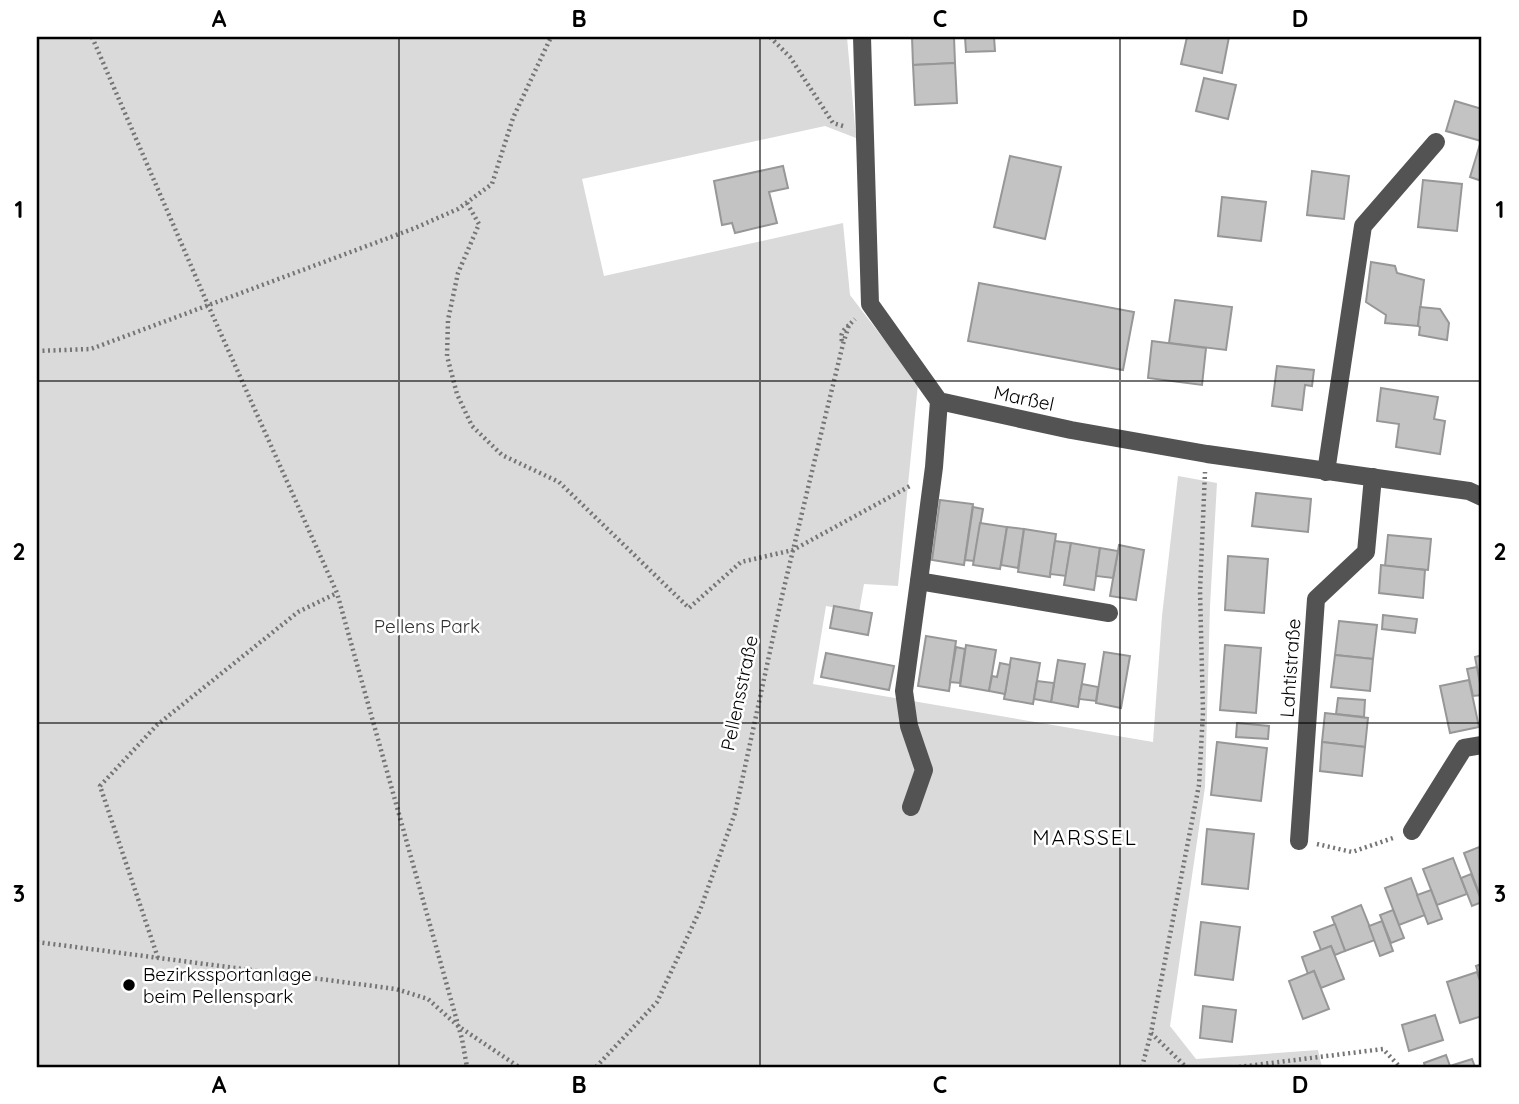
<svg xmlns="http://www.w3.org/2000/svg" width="1519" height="1104" font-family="Quicksand,sans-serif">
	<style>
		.green { fill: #dadada }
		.building { fill: #c3c3c3; stroke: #979797; stroke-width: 2 }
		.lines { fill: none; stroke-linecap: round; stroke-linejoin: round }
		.path { stroke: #757575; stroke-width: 4.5; stroke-dasharray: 2 3.5; stroke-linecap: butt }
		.minor { stroke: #535353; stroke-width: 18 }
		.grid { fill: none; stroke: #000; stroke-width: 2; stroke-opacity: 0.55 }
		.poi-dot { fill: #000; stroke: #fff; stroke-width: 2.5 }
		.labels { text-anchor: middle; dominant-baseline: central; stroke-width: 5; stroke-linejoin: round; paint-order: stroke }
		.street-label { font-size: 19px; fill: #000; stroke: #fff }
		.park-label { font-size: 19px; fill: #313131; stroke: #fff }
		.poi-label { font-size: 19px; fill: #000; stroke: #fff; text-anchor: start }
		.neighbourhood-label { font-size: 21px; letter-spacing: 2px; fill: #000; stroke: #fff }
		.neatline { fill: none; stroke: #000; stroke-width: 2.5 }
		.grid-label { font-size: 23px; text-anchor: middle; font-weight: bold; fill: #000 }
	</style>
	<rect width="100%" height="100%" fill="#fff"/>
	<polygon class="green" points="37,37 847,37 856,138 825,126 582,179 604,276 843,223 850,295 918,384 898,586 864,584 859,612 826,606 813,684 1153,742 1162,616 1178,476 1217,483 1210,606 1205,787 1170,1026 1196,1059 1318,1050 1322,1067 37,1067"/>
	<g class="building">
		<polygon points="912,37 954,37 955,63 913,65"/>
		<polygon points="965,37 994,37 995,51 966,52"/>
		<polygon points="1187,37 1229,37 1222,73 1181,64"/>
		<polygon points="955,63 957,103 915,105 913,65"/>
		<polygon points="1204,78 1236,85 1228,119 1196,111"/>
		<polygon points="1455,101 1482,109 1482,181 1470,177 1481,141 1446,131"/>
		<polygon points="1010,156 1061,167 1045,239 994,227"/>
		<polygon points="783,166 788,188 769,192 777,223 735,233 732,223 722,225 714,181"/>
		<polygon points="1312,171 1349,176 1344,219 1307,215"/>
		<polygon points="1423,180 1462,184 1457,231 1418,227"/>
		<polygon points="1222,197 1266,202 1261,241 1218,236"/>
		<polygon points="1371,262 1395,266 1397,273 1424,280 1418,326 1385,323 1386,315 1366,302"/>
		<polygon points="979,283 1134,312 1123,370 968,341"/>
		<polygon points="1175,300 1232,307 1226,350 1169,343"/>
		<polygon points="1420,307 1440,309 1449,323 1447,340 1419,335 1420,327 1418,326"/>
		<polygon points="1152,341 1206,348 1202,385 1148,378"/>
		<polygon points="1277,366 1314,370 1312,386 1305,385 1302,410 1272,406"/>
		<polygon points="1381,388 1438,397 1434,419 1445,421 1440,454 1396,447 1399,424 1377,421"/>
		<polygon points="1256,493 1311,499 1308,532 1252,526"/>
		<polygon points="940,500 973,504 964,565 932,560"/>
		<polygon points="973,507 983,509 974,561 965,560"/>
		<polygon points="980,523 1007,527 1000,569 973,565"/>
		<polygon points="1007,527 1024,529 1018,568 1001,565"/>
		<polygon points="1024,529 1056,534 1050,577 1018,572"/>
		<polygon points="1388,535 1431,539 1428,570 1385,566"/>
		<polygon points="1055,541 1071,543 1066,576 1050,574"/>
		<polygon points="1071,543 1100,548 1094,590 1064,585"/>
		<polygon points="1119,545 1144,550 1136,600 1110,596"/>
		<polygon points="1100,548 1118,551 1113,578 1096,576"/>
		<polygon points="1228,556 1268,559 1264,613 1225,610"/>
		<polygon points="1381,565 1425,570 1423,598 1379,593"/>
		<polygon points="834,606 872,613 868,635 830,628"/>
		<polygon points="1383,615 1417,619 1415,633 1382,629"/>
		<polygon points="1339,621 1377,625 1373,659 1335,655"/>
		<polygon points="926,636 956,641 949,691 918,686"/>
		<polygon points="966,645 996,650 989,691 960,686"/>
		<polygon points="1225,645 1261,648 1256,713 1220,710"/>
		<polygon points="956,647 965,649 960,683 950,682"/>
		<polygon points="1104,652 1130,656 1121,708 1096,703"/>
		<polygon points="826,653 894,666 889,690 821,677"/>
		<polygon points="1335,655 1373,659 1370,691 1331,687"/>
		<polygon points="1482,655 1482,695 1475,657"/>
		<polygon points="1011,658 1040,663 1033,704 1004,699"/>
		<polygon points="1058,660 1085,664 1078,707 1051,702"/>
		<polygon points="1000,663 1010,665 1005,694 989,691 992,676 997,677"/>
		<polygon points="1477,667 1482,695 1473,696 1467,669"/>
		<polygon points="1469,680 1479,727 1450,733 1440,686"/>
		<polygon points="1037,681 1054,683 1051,702 1034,699"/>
		<polygon points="1082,684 1098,687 1096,701 1079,699"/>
		<polygon points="1338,698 1365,700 1364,717 1336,714"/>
		<polygon points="1325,713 1368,718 1365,747 1322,742"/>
		<polygon points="1237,723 1269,726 1268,739 1236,737"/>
		<polygon points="1217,742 1267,748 1261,801 1211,795"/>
		<polygon points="1322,742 1365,747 1362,776 1320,771"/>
		<polygon points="1207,829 1254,834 1248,889 1202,884"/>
		<polygon points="1482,846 1482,892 1479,893 1464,853"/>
		<polygon points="1453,858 1467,894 1437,905 1423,869"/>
		<polygon points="1471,874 1482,902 1472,906 1461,878"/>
		<polygon points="1411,878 1425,915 1399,925 1385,888"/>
		<polygon points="1431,890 1442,919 1428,924 1417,895"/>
		<polygon points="1361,905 1375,940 1345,951 1332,917"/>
		<polygon points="1393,910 1404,938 1391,943 1380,915"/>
		<polygon points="1382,921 1393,951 1380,956 1369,926"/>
		<polygon points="1201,922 1240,927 1233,980 1195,975"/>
		<polygon points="1335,924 1345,951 1335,955 1331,946 1321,950 1314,932"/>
		<polygon points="1331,946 1344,979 1321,988 1314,971 1308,974 1302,957"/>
		<polygon points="1482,964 1482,987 1476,966"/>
		<polygon points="1314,971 1329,1009 1303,1019 1289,981"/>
		<polygon points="1477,972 1482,987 1482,1016 1460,1023 1447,982"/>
		<polygon points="1203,1006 1236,1010 1232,1042 1200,1038"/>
		<polygon points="1435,1015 1443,1040 1409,1051 1402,1025"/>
		<polygon points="1446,1055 1450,1066 1425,1067 1424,1063"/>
		<polygon points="1472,1059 1475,1067 1447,1067 1450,1066"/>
	</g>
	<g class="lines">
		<g class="path">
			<polyline points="92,37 208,305 337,593 462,1039 467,1067"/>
			<polyline points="770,37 790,57 833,123 843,126"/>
			<polyline points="467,203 479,224 458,273 448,320 447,356 457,394 472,426 502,455 559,482 689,608 741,562 793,550 910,486"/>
			<path d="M842,341C840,334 843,330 849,325"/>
			<polyline points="37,351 91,349 415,228 458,209 492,184 513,118 551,37"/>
			<polyline points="1317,844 1352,852 1393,838"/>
			<polyline points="37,942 396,989 428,999 458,1026 519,1067"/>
			<polyline points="158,958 100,786 157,725 298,612 337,593"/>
			<polyline points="1151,1033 1186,1067"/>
			<polyline points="596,1067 657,1002 700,910 735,813 782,596 821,434 843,344 849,325 855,319"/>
			<polyline points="1142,1067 1151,1033 1199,785 1203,712 1200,591 1205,472"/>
			<polyline points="1239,1067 1383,1049 1400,1067"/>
		</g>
		<g class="minor">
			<polyline points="862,37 870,304 939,401 1071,430 1207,454 1469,491 1482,497"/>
			<polyline points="939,401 934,467 919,581 1109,613"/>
			<polyline points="1326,472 1363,226 1436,142"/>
			<polyline points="911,807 924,770 909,726 904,691 919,581"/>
			<polyline points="1412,831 1464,748 1482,745"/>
			<polyline points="1299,841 1316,599 1366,552 1373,477"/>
		</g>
	</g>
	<path class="grid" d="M399,37V1067M760,37V1067M1120,37V1067M37,381H1482M37,723H1482"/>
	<circle class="poi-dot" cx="129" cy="985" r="7"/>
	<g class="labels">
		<g class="street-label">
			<text transform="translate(1024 398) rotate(12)">Marßel</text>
			<text transform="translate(1290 668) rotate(-86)">Lahtistraße</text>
			<text transform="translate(739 693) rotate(-78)">Pellensstraße</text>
		</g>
		<g class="park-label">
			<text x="427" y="626">Pellens Park</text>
		</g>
		<g class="poi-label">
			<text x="143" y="974">Bezirkssportanlage<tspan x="143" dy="22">beim Pellenspark</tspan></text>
		</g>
		<g class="neighbourhood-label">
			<text x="1085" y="837">MARSSEL</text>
		</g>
	</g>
	<rect width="1519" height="1104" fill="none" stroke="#ffffff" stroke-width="77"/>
	<rect x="38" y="38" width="1442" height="1028" class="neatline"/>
	<g class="grid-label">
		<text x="219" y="27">A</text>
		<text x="579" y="27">B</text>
		<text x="940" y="27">C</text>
		<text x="1300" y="27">D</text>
		<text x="19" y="218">1</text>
		<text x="1500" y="218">1</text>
		<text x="19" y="560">2</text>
		<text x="1500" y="560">2</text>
		<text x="19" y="902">3</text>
		<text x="1500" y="902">3</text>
		<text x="219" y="1093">A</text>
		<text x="579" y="1093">B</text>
		<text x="940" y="1093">C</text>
		<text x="1300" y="1093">D</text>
	</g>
</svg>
